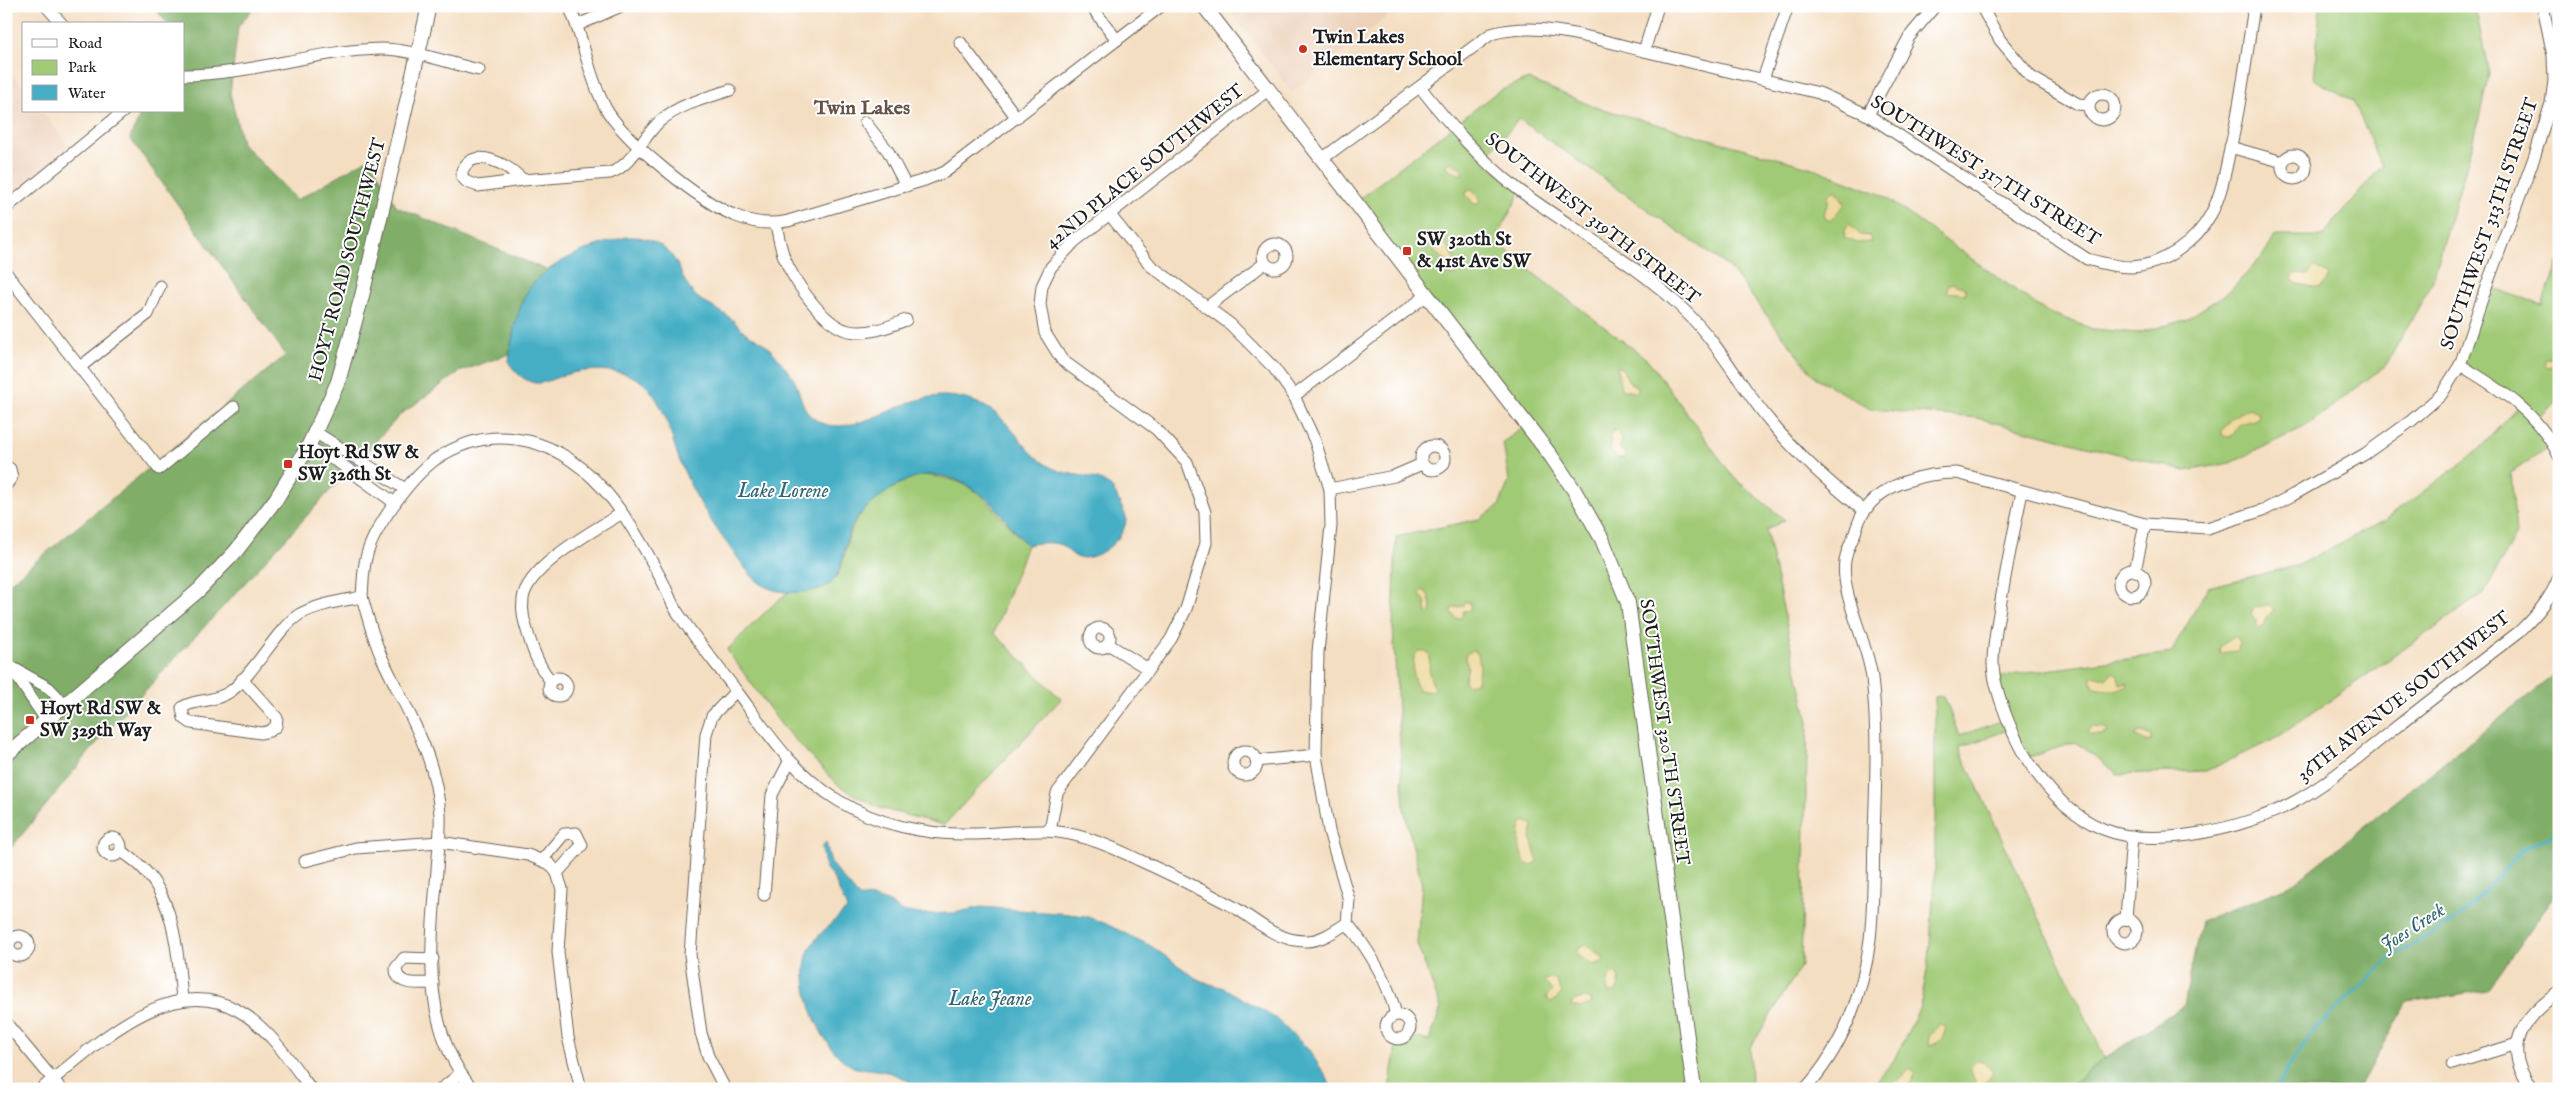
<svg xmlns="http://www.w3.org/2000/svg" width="2565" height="1095" font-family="'IM FELL English',serif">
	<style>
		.built { fill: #edd1ba }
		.green { fill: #a0ca76; stroke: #5e7349 }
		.forest { fill: #80ae67; stroke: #4e6542 }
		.sand { fill: #eeda9e; stroke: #857b5d }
		.water { fill: #45aec5; stroke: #306570 }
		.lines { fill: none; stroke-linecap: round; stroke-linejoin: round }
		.stream { stroke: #45aec5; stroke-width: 3 }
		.minor-casing { stroke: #686056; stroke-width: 13 }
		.major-casing { stroke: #686056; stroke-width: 16 }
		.minor { stroke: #fff; stroke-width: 11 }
		.major { stroke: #fff; stroke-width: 14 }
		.poi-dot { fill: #c8321e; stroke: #fff; stroke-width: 2 }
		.labels { text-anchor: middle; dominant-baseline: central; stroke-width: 4; stroke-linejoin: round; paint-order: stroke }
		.poi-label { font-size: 19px; font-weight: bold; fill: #1c1c1c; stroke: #fff; text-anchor: start }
		.street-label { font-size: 19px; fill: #1c1c1c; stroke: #fff }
		.neighbourhood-label { font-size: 20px; font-weight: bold; fill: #655246; stroke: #fff }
		.water-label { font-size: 20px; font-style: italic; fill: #306570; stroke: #fff }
	</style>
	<rect width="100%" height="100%" fill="#fff"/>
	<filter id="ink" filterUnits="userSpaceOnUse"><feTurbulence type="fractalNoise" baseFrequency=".02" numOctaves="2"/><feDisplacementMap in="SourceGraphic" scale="10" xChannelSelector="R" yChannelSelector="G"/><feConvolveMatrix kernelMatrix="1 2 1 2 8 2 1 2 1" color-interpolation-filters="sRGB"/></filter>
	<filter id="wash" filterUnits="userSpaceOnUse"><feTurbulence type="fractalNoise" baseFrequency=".0096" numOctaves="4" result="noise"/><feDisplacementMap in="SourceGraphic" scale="20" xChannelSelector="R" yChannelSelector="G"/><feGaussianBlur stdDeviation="1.12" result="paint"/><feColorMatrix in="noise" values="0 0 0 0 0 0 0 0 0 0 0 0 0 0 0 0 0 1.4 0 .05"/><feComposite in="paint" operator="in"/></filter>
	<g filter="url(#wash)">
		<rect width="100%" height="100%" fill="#f4dec1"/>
		<g class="built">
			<polygon points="1226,6 1401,6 1292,92"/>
			<polygon points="6,66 24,88 24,111 42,111 74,153 6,208"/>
		</g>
		<g class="green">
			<polygon points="2320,6 2475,6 2489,74 2474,140 2432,283 2386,365 2308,425 2231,463 2185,471 1977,418 1870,409 1815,377 1729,267 1519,119 1483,160 1521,191 1499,233 1503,247 1537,276 1648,360 1734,478 1785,520 1766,530 1808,722 1801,966 1750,1048 1751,1089 1389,1089 1396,1045 1406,1044 1415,1037 1429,1041 1441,1008 1417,944 1422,885 1404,809 1393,627 1396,537 1479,519 1499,506 1509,481 1503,442 1527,425 1355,202 1497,92 1528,79 1592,106 1816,169 1882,195 2045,311 2093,329 2138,333 2185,320 2230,291 2262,257 2274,236 2322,236 2382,166 2353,100 2314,80"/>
			<polygon points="2559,261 2559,399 2534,421 2553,444 2511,473 2516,534 2484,593 2275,739 2206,771 2118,774 2076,742 2026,758 2010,729 1959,748 2105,1058 2065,1089 1870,1089 1894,1060 1920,1007 1929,960 1935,867 1935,697 1944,696 1959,736 2007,719 1996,677 2171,653 2208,587 2299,565 2385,520 2479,450 2520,405 2460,365 2486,287 2542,304"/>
			<path d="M922,475C984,479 988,507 1027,545L994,633L1061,699L944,825L879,808L839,786L783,727L727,650C737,640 780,596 789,592C804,587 817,596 832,582C843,571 844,554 848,539C857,507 891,482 922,475Z"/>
		</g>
		<g class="forest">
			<polygon points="153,6 255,6 238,27 230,93 242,143 297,200 369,158 397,207 549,271 531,286 518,317 509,354 459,372 400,415 96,744 6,854 6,586 286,355 130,138 142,111 184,111 184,24 168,24"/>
			<polygon points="2559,671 2559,889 2487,990 2407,1002 2358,1089 2065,1089 2105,1058 2184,1005 2201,921 2290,886"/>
		</g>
		<g class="sand">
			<polygon points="1450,162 1462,169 1463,174 1458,174 1446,167 1446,164"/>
			<polygon points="1468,189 1472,189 1481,199 1478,204 1474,204 1466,195"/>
			<polygon points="1833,191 1837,191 1845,204 1830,221 1825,218 1823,213 1828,204 1828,195"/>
			<polygon points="1850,224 1860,235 1870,236 1871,242 1858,243 1844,238 1846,227"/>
			<path d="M1438,240L1444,241C1449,250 1461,265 1455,276H1451L1446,260L1435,253L1434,246Z"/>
			<polygon points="2315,266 2325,272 2329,276 2327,281 2320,288 2298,284 2292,280 2294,274 2308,275"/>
			<polygon points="1953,283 1965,288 1966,294 1947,292 1948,285"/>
			<polygon points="2559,355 2559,364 2549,367 2545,366 2545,360"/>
			<polygon points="1617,367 1622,368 1629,382 1637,387 1637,393 1621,389"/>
			<path d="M2250,408L2258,413L2257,419L2239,424C2235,431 2233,441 2222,435V430L2232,417Z"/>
			<polygon points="1613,431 1617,431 1621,438 1620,448 1625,454 1624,458 1618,458 1611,452 1610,437"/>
			<polygon points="1423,590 1428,594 1432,610 1430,614 1427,613 1425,601 1419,594"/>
			<polygon points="1466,601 1470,603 1471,610 1464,611 1461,618 1456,618 1451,612 1452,608 1463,606"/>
			<polygon points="2268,605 2273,607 2273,612 2266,618 2263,627 2259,629 2256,627 2256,620 2251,614 2252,611 2256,607"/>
			<polygon points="2235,636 2239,643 2238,651 2219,653 2220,646"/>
			<polygon points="1472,650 1478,654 1480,666 1477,681 1468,685 1464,682 1468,667 1465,655"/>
			<polygon points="1419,651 1426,651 1430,655 1429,673 1434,688 1431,692 1418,690 1413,676 1414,656"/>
			<polygon points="2113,672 2118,675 2120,685 2127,683 2128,686 2116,691 2094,688 2091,680 2094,675 2106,679"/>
			<polygon points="2091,727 2105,728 2108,732 2103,735 2091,735 2087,732"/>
			<polygon points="2141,732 2152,736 2152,741 2146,742 2136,737 2137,733"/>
			<path d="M1524,821L1533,824L1531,837L1537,861L1532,865L1526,864C1519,856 1516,829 1524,821Z"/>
			<polygon points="1585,945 1602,956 1604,961 1594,965 1578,956 1577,949"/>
			<path d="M1615,973C1621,979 1620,985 1616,991L1610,993L1607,989L1609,976Z"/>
			<polygon points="1549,978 1555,978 1562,993 1555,1000 1550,1002 1546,997 1552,991 1544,981"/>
			<polygon points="1584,998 1590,999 1591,1004 1581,1008 1571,1006 1573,1001"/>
			<path d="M1939,1023L1945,1027C1946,1036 1938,1046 1928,1045L1929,1037Z"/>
			<polygon points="1976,1060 1983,1061 1992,1071 1992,1075 1985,1083 1983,1089 1969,1089 1975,1082 1970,1068"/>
			<path d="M1910,1068L1916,1073C1911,1084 1907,1089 1895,1089V1083Z"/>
		</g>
		<g class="water">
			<path d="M626,237C641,236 653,239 665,249C681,261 680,280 694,294C702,303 716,308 726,315C734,320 739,327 746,333C750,336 755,337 759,340C768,346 775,354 781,362C786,369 793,376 796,384C802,398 802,411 816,420C847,440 893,404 926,398C952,392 982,400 1001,418C1021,437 1030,459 1057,470C1077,479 1106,471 1117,497C1119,503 1125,512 1126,518C1127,538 1096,563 1077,557C1071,555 1067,548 1061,545C1052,541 1036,543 1027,545C1009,527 997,503 975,490C938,466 911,472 879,498C870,505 860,512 854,522C836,553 852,590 801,592C789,593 775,592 764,586C750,578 744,565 734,553C712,524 692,493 679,459C670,434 665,403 644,384C626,368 590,368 568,374C558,376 545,384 535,383C524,381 515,372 509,363C510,343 518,302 531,286C552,260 594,245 626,237Z"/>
			<path d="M826,842L831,864L859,897L875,898L890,903L900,911L921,914L954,913L981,907L1069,914L1085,916L1104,923L1151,946L1200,981L1224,988L1275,1018L1309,1050L1327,1078L1332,1089H916C904,1074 885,1071 868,1069C863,1068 857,1069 853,1067C820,1050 793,981 810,948C819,933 834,921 847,909L835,881L825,867L822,847Z"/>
		</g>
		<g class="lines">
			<polyline class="stream" points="2278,1089 2286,1071 2309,1035 2392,957 2457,919 2525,848 2559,831"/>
		</g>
	</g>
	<g filter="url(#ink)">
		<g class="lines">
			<defs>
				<g id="minor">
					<polyline points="46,6 62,24"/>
					<path d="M569,6C584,39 588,75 605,107C623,140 700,202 736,216C753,223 770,225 788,221L925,180L945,172L1161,6"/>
					<polyline points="1091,6 1117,40"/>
					<polyline points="1981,6 2000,40 2031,77 2078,104 2089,105"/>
					<polyline points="578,25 621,6"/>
					<polyline points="960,42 1017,118"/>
					<path d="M1644,51L1819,93L1868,115L2087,259C2102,263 2116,267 2132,267C2164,265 2196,242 2211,214C2223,192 2226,165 2232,141C2242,97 2247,52 2254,6"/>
					<path d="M184,75C251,75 315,50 381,49C411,49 449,63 479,70"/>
					<polyline points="1763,79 1788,6"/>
					<path d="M1420,87C1450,125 1480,160 1519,190C1574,231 1637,263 1686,312C1719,344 1740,385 1769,420C1797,455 1830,483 1864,511"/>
					<circle cx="2102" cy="107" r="13"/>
					<polyline points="1868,115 1909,37 1935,6"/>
					<polyline points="865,122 888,151 906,186"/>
					<polyline points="2230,147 2283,162"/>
					<circle cx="2294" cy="167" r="12"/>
					<path d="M1322,159L1491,34C1540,20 1596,39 1644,51L1658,6"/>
					<path d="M523,180C509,166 474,144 462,171V177L467,182L478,186L523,180L610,173C632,166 643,136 660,121C680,104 706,98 730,90"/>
					<polyline points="6,208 124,111"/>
					<path d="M1110,215L1151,266L1230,324L1274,368L1294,396L1315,441L1330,489L1331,526L1318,652L1316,755L1329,831L1349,900L1347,923C1369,950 1388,980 1396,1015"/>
					<path d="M776,224C778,235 780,246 784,257C793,280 824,326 849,331C869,335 888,327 906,320"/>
					<circle cx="1275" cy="256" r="12"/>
					<polyline points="6,273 159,469 234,407"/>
					<polyline points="1207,307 1265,263"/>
					<path d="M2460,365C2499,388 2538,413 2559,456"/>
					<polyline points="80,367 148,314 160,286"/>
					<polyline points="1294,396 1427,295"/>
					<polyline points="315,432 405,489"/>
					<circle cx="1433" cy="458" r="12"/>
					<polyline points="308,447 338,462 395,503"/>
					<polyline points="6,466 10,469 12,477 6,485"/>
					<polyline points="1330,489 1394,476 1422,464"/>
					<path d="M2022,492C2014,530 2006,568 2000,607C1997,625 1993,645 1993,663C1993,687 2010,728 2021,749C2040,782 2067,814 2103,829C2154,850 2246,828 2292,803C2328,784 2358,757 2390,732C2433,698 2477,664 2520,631C2537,614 2550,600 2559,577"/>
					<circle cx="2132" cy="583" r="13"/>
					<polyline points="2135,571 2145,524"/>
					<path d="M362,597C368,618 373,638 382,658C407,712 435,751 440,814C441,832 438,852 437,870C431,948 420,1024 472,1089"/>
					<circle cx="1100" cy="638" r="10"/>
					<polyline points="1108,644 1148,669"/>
					<polyline points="6,664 49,688 65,705"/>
					<polyline points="12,669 46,720"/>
					<circle cx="558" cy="687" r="9"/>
					<path d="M242,679L277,718L276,726L270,731L261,733L191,723L184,718L182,708C190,700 217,702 231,691C255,673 277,628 300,614C319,604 342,601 362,597C363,584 363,570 366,558C373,528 411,477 436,459C460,443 486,435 515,439C587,447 628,516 659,575C666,586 669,599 676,610C695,639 717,665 738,693C769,735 793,773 839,801C876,824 925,835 969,834C995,834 1021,830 1047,831C1078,832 1111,846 1139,860C1170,874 1202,890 1232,906C1257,920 1275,941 1306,941C1321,941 1335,931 1347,923"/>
					<path d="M551,681C541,670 533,651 529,637C525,624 521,613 523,599C527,566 595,530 622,513"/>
					<circle cx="1245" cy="763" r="12"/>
					<polyline points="1256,761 1316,755"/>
					<polyline points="1050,831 1057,793 1171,639 1186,609 1206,543 1205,512 1187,462 1156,429 1062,360 1045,333 1040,304 1042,286 1051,267 1074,242 1268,90"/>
					<circle cx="112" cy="847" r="9"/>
					<path d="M120,851C174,880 177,945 182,999"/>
					<polyline points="542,860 564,834 576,833 582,845 557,873"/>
					<polyline points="305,861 356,848 439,842 528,855 550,864 557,873 562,889 558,952 568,1037 581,1089"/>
					<polyline points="764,895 772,795 789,762"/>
					<polyline points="2126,919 2132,836"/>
					<circle cx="2125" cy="931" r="12"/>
					<circle cx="19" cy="946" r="10"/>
					<path d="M433,983C419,983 396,987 396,968L404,958L433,959"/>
					<circle cx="1398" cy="1027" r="12"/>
					<polyline points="6,1023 61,1089"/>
					<polyline points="2452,1064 2517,1044"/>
					<path d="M41,1089C93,1048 168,970 239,1011C269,1028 290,1061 311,1089"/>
					<polyline points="441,1089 460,1074"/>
					<polyline points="725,1089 708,1056 701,1033 690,955 706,734 712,716 736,691"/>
					<path d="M1805,1089C1842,1049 1864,992 1870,939C1874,904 1873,868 1874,833C1876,782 1878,730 1872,678C1868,642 1840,595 1845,561C1846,552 1851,542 1855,533C1857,526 1860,518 1864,512C1882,483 1925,473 1957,473L2145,524L2207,528L2266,509L2293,495L2365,454L2411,421L2441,395L2460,365L2486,287L2535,155L2551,103L2554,81L2553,56L2543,6"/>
					<path d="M2533,1089C2499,1049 2523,1017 2559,992"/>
				</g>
				<g id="major">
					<polyline points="1204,6 1551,456 1574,490 1602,539 1628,603 1694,1089"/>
					<polyline points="6,755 199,590 236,551 276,499 308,447 338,382 362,296 429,6"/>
				</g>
			</defs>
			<use href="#minor" class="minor-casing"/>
			<use href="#major" class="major-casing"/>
			<use href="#minor" class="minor"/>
			<use href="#major" class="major"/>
		</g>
	</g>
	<g class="poi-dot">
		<circle cx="1303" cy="49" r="5"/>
		<rect x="1402" y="246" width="10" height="10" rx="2.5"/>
		<rect x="283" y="459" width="10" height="10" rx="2.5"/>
		<rect x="25" y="715" width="10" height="10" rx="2.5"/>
	</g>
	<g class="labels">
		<g class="poi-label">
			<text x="1313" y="38">Twin Lakes<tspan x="1313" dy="22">Elementary School</tspan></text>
			<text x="1417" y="240">SW 320th St<tspan x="1417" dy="22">&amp; 41st Ave SW</tspan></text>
			<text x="298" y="453">Hoyt Rd SW &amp;<tspan x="298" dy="22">SW 326th St</tspan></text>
			<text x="40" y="709">Hoyt Rd SW &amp;<tspan x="40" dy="22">SW 329th Way</tspan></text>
		</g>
		<g class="street-label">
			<text transform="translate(1145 167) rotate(-39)">42ND PLACE SOUTHWEST</text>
			<text transform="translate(1985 171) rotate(32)">SOUTHWEST 317TH STREET</text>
			<text transform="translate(1592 219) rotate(38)">SOUTHWEST 319TH STREET</text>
			<text transform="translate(2490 224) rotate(-71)">SOUTHWEST 313TH STREET</text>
			<text transform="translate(348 260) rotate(-75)">HOYT ROAD SOUTHWEST</text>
			<text transform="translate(2404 697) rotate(-38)">36TH AVENUE SOUTHWEST</text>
			<text transform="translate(1664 732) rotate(82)">SOUTHWEST 320TH STREET</text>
		</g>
		<g class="neighbourhood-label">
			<text x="862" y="108">Twin Lakes</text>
		</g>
		<g class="water-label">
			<text x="783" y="491">Lake Lorene</text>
			<text transform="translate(2413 928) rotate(-33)">Joes Creek</text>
			<text x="990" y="999">Lake Jeane</text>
		</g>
	</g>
	<rect width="2565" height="1095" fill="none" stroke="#fff" stroke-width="25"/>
	<rect x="22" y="22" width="162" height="90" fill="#ffffff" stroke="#a4a4a4"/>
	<rect x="32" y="39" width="25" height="8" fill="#ffffff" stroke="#a4a4a4"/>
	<text x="68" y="48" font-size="15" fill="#1c1c1c">Road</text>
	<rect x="32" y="60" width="25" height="15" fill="#a0ca76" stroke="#a4a4a4"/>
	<text x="68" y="72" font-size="15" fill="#1c1c1c">Park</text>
	<rect x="32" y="85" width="25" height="15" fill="#45aec5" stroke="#a4a4a4"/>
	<text x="68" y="98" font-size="15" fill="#1c1c1c">Water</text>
</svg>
